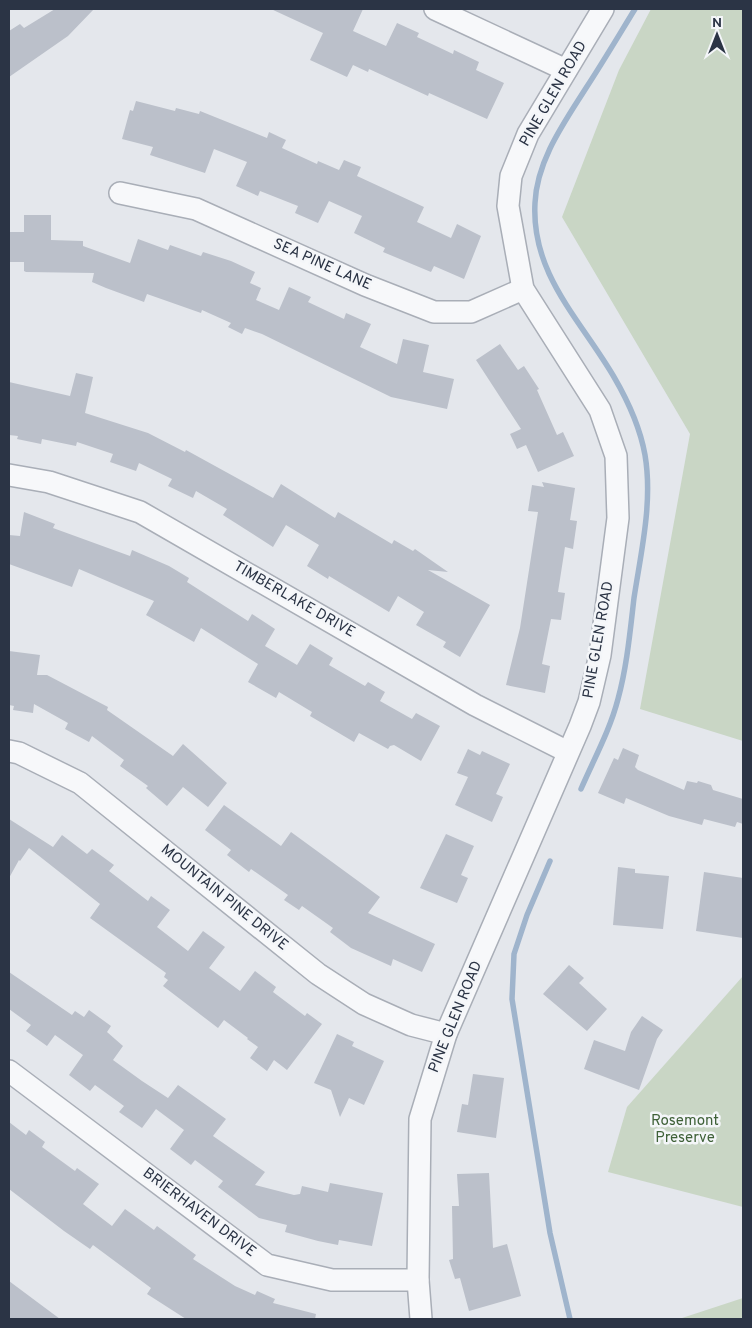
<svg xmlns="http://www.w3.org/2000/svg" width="752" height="1328" font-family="Overpass,sans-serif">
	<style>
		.green { fill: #c9d6c5 }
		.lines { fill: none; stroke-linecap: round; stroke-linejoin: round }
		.stream { stroke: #9fb4cc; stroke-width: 5.5 }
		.building { fill: #bbc0ca }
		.street-casing { stroke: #a9aeb7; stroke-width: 24 }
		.street { stroke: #f7f8fa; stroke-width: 21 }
		.labels { text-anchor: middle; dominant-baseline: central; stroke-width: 5; stroke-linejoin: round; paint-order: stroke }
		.street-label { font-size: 15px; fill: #2b3445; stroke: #f4f6f9 }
		.park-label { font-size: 15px; fill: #3f6138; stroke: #f4f6f9 }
	</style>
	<rect width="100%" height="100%" fill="#e4e7ec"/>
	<g class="green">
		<polygon points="651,9 743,9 743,741 640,709 690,434 562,217 619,70"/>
		<polygon points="743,976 743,1207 608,1172 627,1107"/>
		<polygon points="743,1298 743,1319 682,1319 682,1318"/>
	</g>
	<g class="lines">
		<g class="stream">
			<path d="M581,789C594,759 610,730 618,699C627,666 630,632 634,598C641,552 653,502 645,455C640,427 628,401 614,377C580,319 531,274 535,203C537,160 564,123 586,88C603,62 619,35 635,9"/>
			<polyline points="550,861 527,915 514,954 512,999 550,1233 570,1319"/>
		</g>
	</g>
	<g class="building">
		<polygon points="55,9 94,9 68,36 9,77 9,31 20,24 24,28"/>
		<polygon points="271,9 363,9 353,31 386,46 397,23 419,33 417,37 453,54 454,50 479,62 476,70 504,83 487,119 429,93 428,96 369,69 368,72 353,65 347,77 310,60 323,33"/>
		<polygon points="136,101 175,111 176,108 199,114 200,111 267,138 269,132 286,140 282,148 317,164 318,161 339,170 344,160 361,167 357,176 424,207 417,222 451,238 457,224 481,236 464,279 434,266 431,272 383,252 385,248 354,233 362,216 329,201 318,223 295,213 298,206 260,191 258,196 236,186 247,162 214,149 205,173 150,155 153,147 122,139 130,110 133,111"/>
		<polygon points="24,215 51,215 51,240 83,241 83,246 130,263 138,239 168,250 170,245 201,256 203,252 231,261 255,272 250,283 261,288 256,300 279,310 289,287 311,297 308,302 344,319 346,313 371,324 360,347 397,364 403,339 429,345 423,372 454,379 447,409 391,397 262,334 245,328 242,334 228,327 231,323 202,310 201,313 147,294 144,302 106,288 92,282 94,273 26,272 24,271 24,262 9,262 9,232 24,232"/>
		<polygon points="500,344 518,370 524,366 539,389 537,390 557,435 563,432 574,456 538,472 526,445 517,449 510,434 521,429 476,360"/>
		<polygon points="76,373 93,377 85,413 148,433 185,452 186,450 273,498 281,484 335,518 338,512 392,544 394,540 413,551 415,549 448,572 428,570 490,605 460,657 443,647 446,642 416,625 424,612 398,596 389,612 329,576 328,579 307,566 319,545 286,525 273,547 223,515 227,509 196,491 193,498 168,486 172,479 139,463 136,471 110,462 113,454 77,442 76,446 42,439 41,444 17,439 18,436 9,435 9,382 70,396"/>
		<polygon points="542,482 575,488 570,520 577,521 573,549 565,547 558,592 565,593 561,620 551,619 542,664 550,666 545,693 506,685 520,628 538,512 528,511 532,485 544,487"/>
		<polygon points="24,512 55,524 53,528 130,556 132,550 169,566 189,578 187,582 248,621 252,614 275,629 265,646 297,665 310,644 333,658 329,665 365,686 368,682 385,692 380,701 412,719 416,713 440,726 421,761 394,745 390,746 388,749 359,733 354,742 310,716 312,712 279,692 276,698 248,682 258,664 201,628 194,642 146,615 154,601 79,569 72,587 9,564 9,535 20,536"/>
		<polygon points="9,651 40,655 37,675 47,675 108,707 107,710 173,756 183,744 227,783 208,807 183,787 167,806 146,788 148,786 120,766 124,760 92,736 89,742 65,729 68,723 34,704 33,713 13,710 14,706 9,705"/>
		<polygon points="623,748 639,755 635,767 638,770 684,790 687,781 697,783 698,781 711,785 713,790 743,799 743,824 737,822 735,827 704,819 702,825 669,816 626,798 624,804 598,793 614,758 618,760"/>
		<polygon points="468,749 480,755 482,751 510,764 496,794 503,797 492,822 455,805 468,777 457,773"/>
		<polygon points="224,805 281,846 291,832 380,897 368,913 435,944 422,972 393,959 391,966 351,948 330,932 333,928 302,906 299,910 284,900 288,895 251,869 249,872 227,855 231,850 205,830"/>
		<polygon points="9,819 53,847 62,835 87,854 92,849 114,865 109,871 148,901 151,896 170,910 157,927 188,951 203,931 225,947 209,968 240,991 255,971 276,987 273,992 305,1016 307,1013 322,1024 287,1070 274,1060 267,1071 250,1058 258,1047 247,1039 248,1038 224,1020 218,1028 163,986 168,980 164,977 166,973 90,918 100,904 29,848 20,861 19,860 9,878"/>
		<polygon points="446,834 474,846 461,875 468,878 457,903 420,888"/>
		<polygon points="618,867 635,869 635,873 669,876 663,929 613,925"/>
		<polygon points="704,872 743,878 743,938 696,931"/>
		<polygon points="569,965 584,978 579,983 607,1009 587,1031 543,994"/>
		<polygon points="9,972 72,1015 75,1011 84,1017 89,1010 111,1026 107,1032 123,1046 113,1060 142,1081 168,1098 178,1085 226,1119 213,1136 265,1172 255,1185 294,1195 300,1194 302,1186 328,1192 330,1183 383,1193 372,1246 339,1240 338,1245 318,1241 285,1232 287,1225 259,1218 218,1187 223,1181 195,1160 191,1165 170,1149 184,1130 156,1109 142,1128 119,1112 124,1106 95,1085 90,1091 69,1075 83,1055 55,1035 47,1046 26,1031 31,1025 9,1009"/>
		<polygon points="642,1016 663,1030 657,1039 639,1090 584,1069 594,1040 625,1051 631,1032"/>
		<polygon points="337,1034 354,1042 352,1046 384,1061 364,1105 349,1098 340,1117 331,1090 314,1083"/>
		<polygon points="473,1074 504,1078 496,1138 457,1132 462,1104 468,1105"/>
		<polygon points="9,1122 26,1135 29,1130 45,1142 42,1147 75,1171 77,1168 99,1184 83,1204 112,1226 125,1209 154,1230 157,1226 196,1255 193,1259 235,1286 255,1295 257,1291 275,1299 273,1303 316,1314 315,1319 186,1319 147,1294 151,1288 93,1245 90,1249 64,1231 9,1189"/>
		<polygon points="489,1173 493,1248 507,1244 521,1296 469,1311 460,1278 455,1279 449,1260 453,1259 452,1206 459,1206 457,1174"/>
		<polygon points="9,1281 60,1319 9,1319"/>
	</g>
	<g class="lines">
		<defs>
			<g id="street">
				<polyline points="435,9 566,70"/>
				<polyline points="120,193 196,209 365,285 434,312 471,312 523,289"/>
				<polyline points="9,475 49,482 140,512 475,705 568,752"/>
				<polyline points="9,751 19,753 80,783 318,974 364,1004 411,1025 446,1034"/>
				<polyline points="9,1071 267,1265 332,1280 418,1280"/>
				<polyline points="421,1319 418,1280 420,1119 446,1034 580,726 589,702 600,655 618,518 616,456 600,410 523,289 508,206 511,176 528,134 603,9"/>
			</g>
		</defs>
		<use href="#street" class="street-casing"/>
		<use href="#street" class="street"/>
	</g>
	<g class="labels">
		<g class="street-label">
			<text transform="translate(554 94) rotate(-60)">PINE GLEN ROAD</text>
			<text transform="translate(322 265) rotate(24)">SEA PINE LANE</text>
			<text transform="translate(294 600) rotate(30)">TIMBERLAKE DRIVE</text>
			<text transform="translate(599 640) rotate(-80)">PINE GLEN ROAD</text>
			<text transform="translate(224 898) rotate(39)">MOUNTAIN PINE DRIVE</text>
			<text transform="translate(456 1017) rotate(-68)">PINE GLEN ROAD</text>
			<text transform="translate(199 1213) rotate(37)">BRIERHAVEN DRIVE</text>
		</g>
		<g class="park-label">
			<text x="685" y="1121">Rosemont<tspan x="685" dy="17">Preserve</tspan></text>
		</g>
	</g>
	<rect width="752" height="1328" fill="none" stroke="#2b3445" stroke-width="20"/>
	<g transform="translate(717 35)" stroke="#f4f6f9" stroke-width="4" paint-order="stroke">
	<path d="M0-4L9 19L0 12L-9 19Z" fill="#2b3445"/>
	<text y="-8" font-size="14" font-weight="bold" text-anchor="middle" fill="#2b3445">N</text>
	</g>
</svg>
